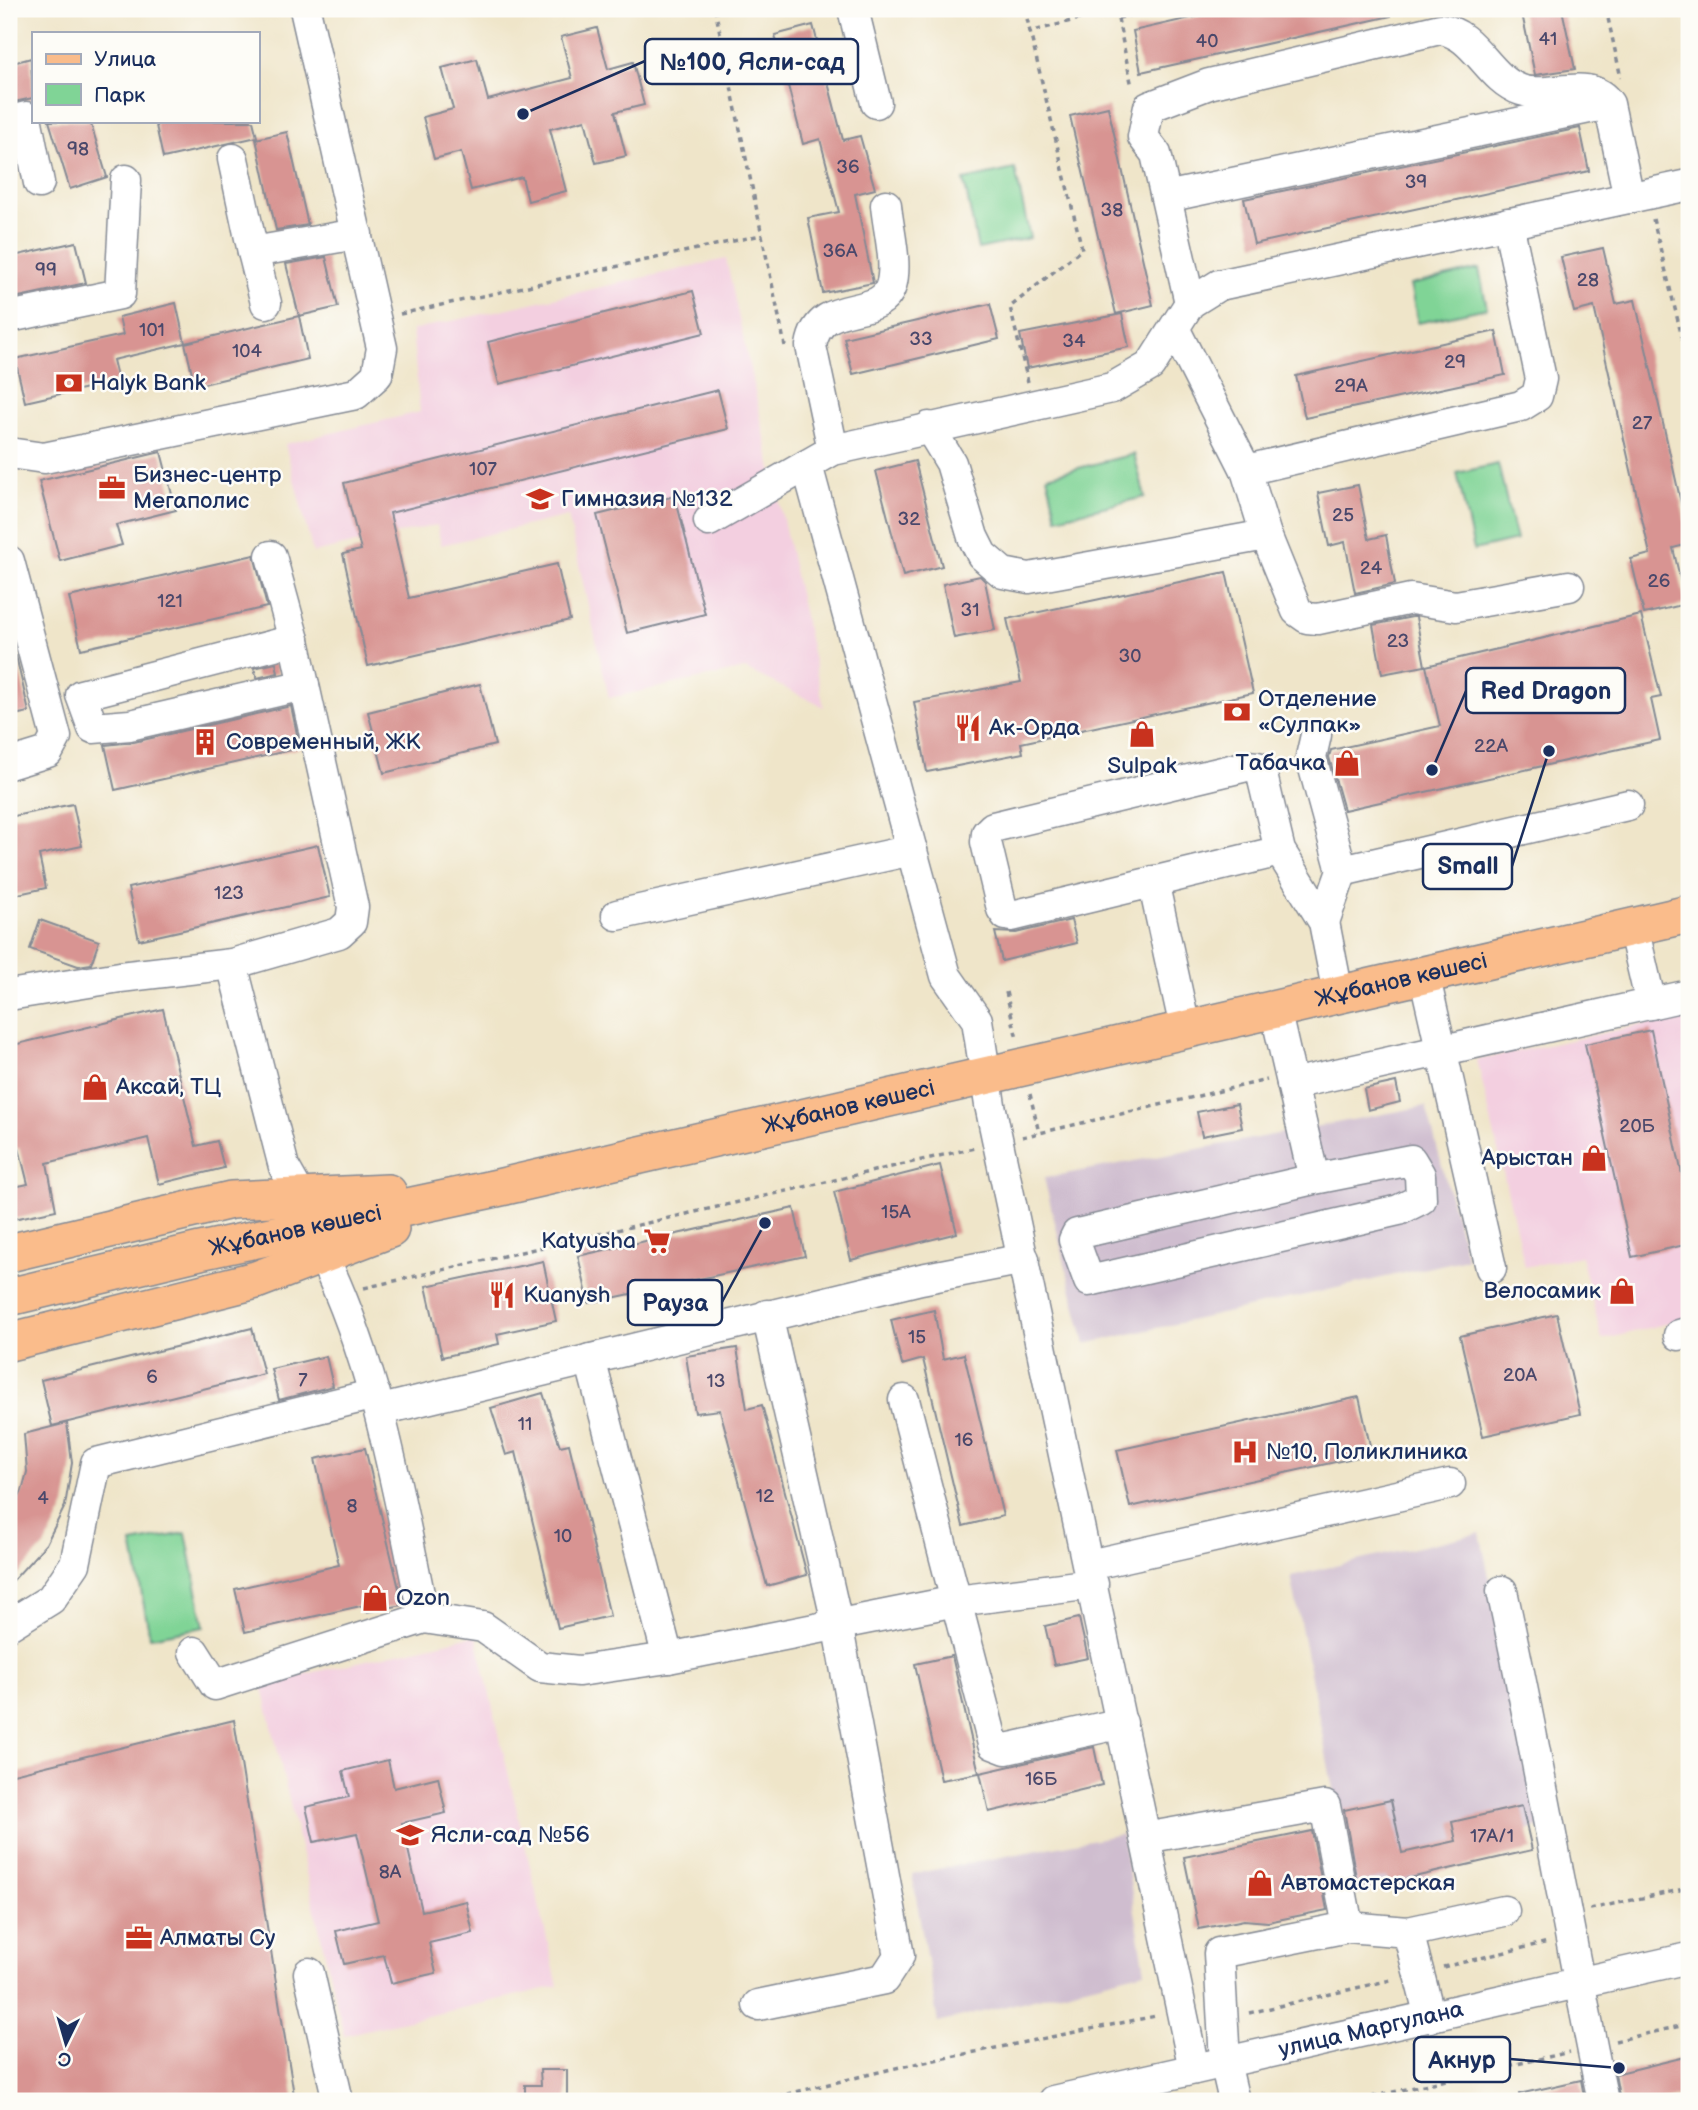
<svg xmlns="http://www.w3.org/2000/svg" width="1698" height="2110" font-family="'Balsamiq Sans',sans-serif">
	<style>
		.built { fill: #f3cfe0 }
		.industrial { fill: #cfbdcf }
		.green { fill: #80d496; stroke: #4e827a; stroke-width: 2 }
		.building { fill: #d89492 }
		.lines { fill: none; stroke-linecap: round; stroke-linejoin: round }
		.minor-casing { stroke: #858a94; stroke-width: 33 }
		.major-casing { stroke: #858a94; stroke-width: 40 }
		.path { stroke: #858a94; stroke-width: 3.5; stroke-dasharray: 5 5; stroke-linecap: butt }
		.minor { stroke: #fff; stroke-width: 30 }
		.major { stroke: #fabc8b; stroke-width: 37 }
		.labels { text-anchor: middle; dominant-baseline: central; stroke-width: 5; stroke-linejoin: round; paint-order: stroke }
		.number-label { font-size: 19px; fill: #4a486b }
		.poi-label { font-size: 23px; fill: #1b2f5e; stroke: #fdfcf7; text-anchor: start }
		.street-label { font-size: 23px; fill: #1b2f5e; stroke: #fdfcf7 }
		.leader { fill: none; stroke: #1b2f5e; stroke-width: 2.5 }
		.callout-dot { fill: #1b2f5e; stroke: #fdfcf7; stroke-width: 2.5 }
		.callout { fill: #fdfcf7; stroke: #1b2f5e; stroke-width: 2.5 }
		.callout-label { font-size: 24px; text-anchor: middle; font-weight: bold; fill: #1b2f5e }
	</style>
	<rect width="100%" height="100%" fill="#fdfcf7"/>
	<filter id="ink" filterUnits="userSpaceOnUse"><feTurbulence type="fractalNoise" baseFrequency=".0143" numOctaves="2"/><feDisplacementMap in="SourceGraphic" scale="14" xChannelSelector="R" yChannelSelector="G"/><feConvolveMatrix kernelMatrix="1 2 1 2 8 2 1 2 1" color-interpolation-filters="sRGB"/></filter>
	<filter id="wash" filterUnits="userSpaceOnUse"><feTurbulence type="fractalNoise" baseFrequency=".00686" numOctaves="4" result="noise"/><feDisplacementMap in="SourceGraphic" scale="28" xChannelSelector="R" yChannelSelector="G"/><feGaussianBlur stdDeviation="1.57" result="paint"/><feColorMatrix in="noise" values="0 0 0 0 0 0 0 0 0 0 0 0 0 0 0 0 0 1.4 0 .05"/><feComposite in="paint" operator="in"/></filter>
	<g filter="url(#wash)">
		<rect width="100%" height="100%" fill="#efe5c9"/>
		<g class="built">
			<polygon points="726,259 824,707 745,669 609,698 568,516 441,545 437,525 313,553 285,444 420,412 412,330"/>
			<polygon points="1689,1015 1689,1318 1602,1340 1581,1256 1525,1267 1477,1060"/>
			<polygon points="476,1635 558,1986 344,2035 262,1684"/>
		</g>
		<g class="industrial">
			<polygon points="1426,1106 1467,1259 1085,1344 1044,1178"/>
			<polygon points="1480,1533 1541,1827 1442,1851 1423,1881 1354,1895 1291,1576"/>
			<polygon points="1122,1834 1145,1971 938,2023 912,1874"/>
		</g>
		<g class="green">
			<polygon points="1015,169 1030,238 978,249 964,180"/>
			<polygon points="1479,269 1487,308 1418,323 1410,285"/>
			<polygon points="1134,454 1145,497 1057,518 1047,476"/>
			<polygon points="1498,464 1516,540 1474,550 1457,473"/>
			<polygon points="186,1533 204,1627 150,1637 132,1543"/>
		</g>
		<g id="blocks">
			<g class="building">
				<polygon points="1230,9 1390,9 1391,16 1141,72 1133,31"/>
				<polygon points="1521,9 1562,9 1575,69 1535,75"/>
				<polygon points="813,25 843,140 860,136 875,189 855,194 873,283 823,293 808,218 839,212 820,139 803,144 775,35"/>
				<polygon points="597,28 608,69 633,62 644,105 615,112 626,156 596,163 585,120 550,129 566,191 528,201 522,177 471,190 461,152 434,159 423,117 453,109 442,68 477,59 488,100 572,78 561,37"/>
				<polygon points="31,58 33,98 9,103 9,64"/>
				<polygon points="1108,107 1153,305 1116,314 1070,116"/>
				<polygon points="49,121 90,121 107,177 70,189"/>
				<polygon points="155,121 253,121 257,137 163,158"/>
				<polygon points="1580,128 1589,171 1254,244 1244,199"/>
				<polygon points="287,132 308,225 276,230 256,139"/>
				<polygon points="76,242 86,283 9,299 9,257"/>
				<polygon points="1603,248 1616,304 1635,300 1689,538 1689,544 1673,548 1686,604 1644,614 1631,559 1650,554 1594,307 1574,312 1561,257"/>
				<polygon points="326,257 338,307 299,316 286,264"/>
				<polygon points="693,291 704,333 499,384 488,342"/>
				<polygon points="176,303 185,343 113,360 118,381 25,402 15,359 123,335 119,317"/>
				<polygon points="990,304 999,339 853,374 844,338"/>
				<polygon points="1122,314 1129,347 1027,368 1020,334"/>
				<polygon points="299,316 308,359 195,386 185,343"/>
				<polygon points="1496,331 1505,375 1305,418 1296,376"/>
				<polygon points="718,390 728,429 390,513 409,598 557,564 570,620 368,666 343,554 361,550 344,483"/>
				<polygon points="161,452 176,510 116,525 122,545 60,561 39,481"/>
				<polygon points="915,461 942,566 903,576 876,471"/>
				<polygon points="1358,485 1369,539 1386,535 1395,584 1355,593 1345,542 1329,546 1318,493"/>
				<polygon points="675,496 705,614 627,633 597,515"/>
				<polygon points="254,555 267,607 81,649 69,597"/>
				<polygon points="1226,572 1253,693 1021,743 1023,753 927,772 914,702 1021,682 1007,619"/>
				<polygon points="980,576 985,581 995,630 954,638 943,584"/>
				<polygon points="1641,615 1661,697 1651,699 1660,740 1344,810 1329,757 1331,750 1440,726 1426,666"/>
				<polygon points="1412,617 1416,617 1425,666 1382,674 1373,625"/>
				<polygon points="16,656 29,712 9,716 9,657"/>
				<polygon points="276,663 278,673 257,678 254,668"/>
				<polygon points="480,684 495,745 384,773 368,712"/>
				<polygon points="291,706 300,748 115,790 105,745 134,742"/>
				<polygon points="73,804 82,846 39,855 46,888 9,896 9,817"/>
				<polygon points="318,845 330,897 139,940 128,888"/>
				<polygon points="40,920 99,941 91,964 78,966 30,949"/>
				<polygon points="1071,920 1077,943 1002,961 995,932 1016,933"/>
				<polygon points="163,1009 196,1146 217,1141 224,1168 159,1184 148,1138 47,1163 56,1210 9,1220 9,1188 28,1184 19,1148 9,1151 9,1046"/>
				<polygon points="1651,1030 1689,1207 1689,1244 1632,1257 1585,1044"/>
				<polygon points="1396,1082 1400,1102 1368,1110 1364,1089"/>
				<polygon points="1237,1104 1242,1128 1202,1136 1197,1112"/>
				<polygon points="940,1165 957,1233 851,1260 834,1192"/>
				<polygon points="794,1208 805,1256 589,1303 578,1256"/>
				<polygon points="543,1261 556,1321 497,1334 499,1344 442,1357 426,1286"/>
				<polygon points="934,1310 943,1359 964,1354 1003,1516 963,1526 923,1359 902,1365 891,1320"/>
				<polygon points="1557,1314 1580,1414 1483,1436 1460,1336"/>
				<polygon points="252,1328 264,1374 52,1426 41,1380"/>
				<polygon points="737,1348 747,1409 762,1405 807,1575 767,1586 720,1410 695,1413 686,1356"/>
				<polygon points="326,1356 333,1386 279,1400 271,1369"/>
				<polygon points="543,1393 560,1446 569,1444 610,1616 558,1628 516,1452 506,1455 491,1408"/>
				<polygon points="1359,1397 1372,1454 1130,1507 1117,1450"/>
				<polygon points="67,1423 72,1463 65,1506 46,1544 9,1585 9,1518 22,1491 27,1472 24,1434"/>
				<polygon points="365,1448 403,1605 366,1612 365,1605 245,1632 235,1589 339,1565 315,1459"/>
				<polygon points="1079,1618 1088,1658 1054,1665 1045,1626"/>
				<polygon points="952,1656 979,1773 941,1780 915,1664"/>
				<polygon points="234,1720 295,2101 9,2101 9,1775"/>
				<polygon points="1094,1747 1102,1785 989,1812 980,1773"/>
				<polygon points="388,1760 394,1788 438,1777 446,1813 402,1823 422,1911 466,1901 473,1933 429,1943 436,1973 391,1983 384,1955 344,1964 336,1931 378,1921 357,1833 314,1842 306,1807 349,1797 343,1771"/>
				<polygon points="1391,1800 1402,1853 1456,1841 1452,1822 1522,1806 1532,1850 1388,1883 1386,1877 1357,1883 1344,1810"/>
				<polygon points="1312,1831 1327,1910 1268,1922 1244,1920 1199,1929 1184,1857"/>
				<polygon points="1689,2056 1689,2095 1661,2101 1620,2101 1615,2074"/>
				<polygon points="540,2070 567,2070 567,2101 525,2101 525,2085 541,2085"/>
				<polygon points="1581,2080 1585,2101 1520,2101 1519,2094"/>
			</g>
		</g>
	</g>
	<g filter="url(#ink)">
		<use href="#blocks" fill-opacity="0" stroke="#858a94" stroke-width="2"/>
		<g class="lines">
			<defs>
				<g id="minor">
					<polyline points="853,9 876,103"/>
					<polyline points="9,121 26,117 39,183"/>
					<polyline points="233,159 253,252 357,234"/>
					<polyline points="1166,197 1608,104"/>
					<polyline points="253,252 266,303"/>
					<path d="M1190,303L1156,154L1143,137L1149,107L1209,84L1440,29C1475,33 1488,79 1521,90C1549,100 1590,75 1609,104L1629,198"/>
					<polyline points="9,317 120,294 126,180"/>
					<polyline points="1175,330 1246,470 1266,535 1297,611 1307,618 1318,619 1411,599 1456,606 1569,586"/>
					<polyline points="929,427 951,463 973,537 982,555 1003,573 1029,578 1266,535"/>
					<path d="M833,450L811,346C819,295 880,322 891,286C898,263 888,229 886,205"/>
					<polyline points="9,453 44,458 356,394 377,375 382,348 305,9"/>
					<polyline points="807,465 946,976 977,1020 990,1105 1194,2069"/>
					<polyline points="1246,470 1521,406 1537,396 1541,379 1508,223"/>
					<polyline points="709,521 833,450 1112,388 1150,366 1190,303 1219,285 1689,185"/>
					<polyline points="9,561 56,737 48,752 9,764"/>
					<polyline points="294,640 81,695 93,728 130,725 304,685"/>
					<polyline points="1316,735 1311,757 1342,871 1324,922"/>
					<polyline points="1280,851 1012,916 1006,915 1002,909 986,842 987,833 993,827 1247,766 1257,767 1262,775 1280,851 1324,922 1338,994"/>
					<polyline points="1342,871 1628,805"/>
					<polyline points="1153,881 1185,1028"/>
					<polyline points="617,915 912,850"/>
					<polyline points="1633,927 1651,1004"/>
					<polyline points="232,964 284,1167 301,1197"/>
					<polyline points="1424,974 1491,1268"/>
					<polyline points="9,995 120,977 232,964 339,933 351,922 353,907 294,640 271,556"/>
					<polyline points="1275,1009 1314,1179 1077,1234 1074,1240 1089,1281 1399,1210 1421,1199 1420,1175 1411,1160 1314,1179"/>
					<polyline points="1292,1084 1689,995"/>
					<path d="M322,1254C378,1369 398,1494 424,1618"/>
					<polyline points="1679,1335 1689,1332"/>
					<polyline points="590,1359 668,1658"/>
					<polyline points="904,1400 993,1744 1006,1749 1122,1723"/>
					<polyline points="381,1410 921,1279 1024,1259"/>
					<polyline points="1089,1565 1450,1484"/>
					<path d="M1502,1591C1539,1761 1568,1932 1603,2101"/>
					<polyline points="9,1625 51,1599 75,1564 96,1463 375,1394"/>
					<polyline points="194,1652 215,1685 424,1618 483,1627 540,1667 579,1671 668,1658 956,1601 1093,1584"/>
					<polyline points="1145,1838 1325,1806 1348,1927"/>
					<polyline points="1408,1932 1430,2017"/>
					<polyline points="309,1973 338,2101"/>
					<polyline points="758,2005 884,1979 899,1956 837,1623 767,1315"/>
					<path id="s1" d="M1053,2101L1689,1958"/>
					<polyline points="1234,2101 1225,2062 1219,1953 1348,1927 1408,1932 1504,1911"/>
				</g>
				<g id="major">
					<polyline points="9,1253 231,1200 388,1193"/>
					<path id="s2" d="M9,1297L200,1251L497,1188L1689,914"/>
					<polyline points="9,1342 256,1280 390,1229"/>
				</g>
			</defs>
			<use href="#minor" class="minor-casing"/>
			<use href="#major" class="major-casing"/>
			<g class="path">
				<polyline points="715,9 785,346"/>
				<polyline points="1025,9 1030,32 1116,9"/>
				<polyline points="1116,9 1132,87"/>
				<polyline points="1606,9 1621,78"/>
				<polyline points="1118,18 1160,9"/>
				<polyline points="1653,219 1689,366"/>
				<polyline points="400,314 761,235"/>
				<polyline points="1028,382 1010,307 1082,249 1030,32"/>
				<polyline points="1006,992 1017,1039"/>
				<polyline points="1030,1094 1039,1133"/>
				<polyline points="1022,1137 1267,1080"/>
				<polyline points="364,1288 974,1148"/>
				<polyline points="1590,1909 1689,1888"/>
				<polyline points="1443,1967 1548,1942"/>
				<polyline points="1249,2013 1395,1979"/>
				<polyline points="1615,2041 1689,2024"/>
				<polyline points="758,2101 900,2067 1156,2016"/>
				<polyline points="1353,2101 1570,2052"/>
			</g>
			<use href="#minor" class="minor"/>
			<use href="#major" class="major"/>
		</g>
	</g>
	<defs>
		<symbol id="bank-bare" viewBox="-9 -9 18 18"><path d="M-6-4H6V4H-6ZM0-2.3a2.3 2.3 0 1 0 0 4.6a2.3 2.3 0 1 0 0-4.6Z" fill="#c8321e" stroke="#fdfcf7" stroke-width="2.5" paint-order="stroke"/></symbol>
		<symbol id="office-bare" viewBox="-9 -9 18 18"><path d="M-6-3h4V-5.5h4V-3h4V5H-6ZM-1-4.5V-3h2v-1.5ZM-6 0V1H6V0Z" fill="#c8321e" stroke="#fdfcf7" stroke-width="2.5" paint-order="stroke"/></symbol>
		<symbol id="school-bare" viewBox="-9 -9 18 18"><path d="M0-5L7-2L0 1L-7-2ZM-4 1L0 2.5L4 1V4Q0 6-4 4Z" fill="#c8321e" stroke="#fdfcf7" stroke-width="2.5" paint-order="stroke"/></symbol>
		<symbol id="restaurant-bare" viewBox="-9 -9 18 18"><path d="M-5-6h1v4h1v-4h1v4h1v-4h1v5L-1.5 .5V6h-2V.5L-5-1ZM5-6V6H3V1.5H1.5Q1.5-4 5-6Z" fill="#c8321e" stroke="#fdfcf7" stroke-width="2.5" paint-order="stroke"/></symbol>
		<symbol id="shop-bare" viewBox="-9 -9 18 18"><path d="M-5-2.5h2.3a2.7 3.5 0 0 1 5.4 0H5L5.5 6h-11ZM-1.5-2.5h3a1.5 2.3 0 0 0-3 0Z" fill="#c8321e" stroke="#fdfcf7" stroke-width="2.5" paint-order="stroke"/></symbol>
		<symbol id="building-bare" viewBox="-9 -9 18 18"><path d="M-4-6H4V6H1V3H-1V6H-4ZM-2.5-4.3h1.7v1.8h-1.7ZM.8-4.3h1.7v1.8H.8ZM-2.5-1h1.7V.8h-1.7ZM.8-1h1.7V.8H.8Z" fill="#c8321e" stroke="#fdfcf7" stroke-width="2.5" paint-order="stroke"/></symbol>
		<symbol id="supermarket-bare" viewBox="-9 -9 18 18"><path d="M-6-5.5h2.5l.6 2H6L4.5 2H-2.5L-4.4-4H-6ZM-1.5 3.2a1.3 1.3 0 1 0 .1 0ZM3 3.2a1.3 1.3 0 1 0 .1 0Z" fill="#c8321e" stroke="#fdfcf7" stroke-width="2.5" paint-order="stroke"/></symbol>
		<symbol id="hospital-bare" viewBox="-9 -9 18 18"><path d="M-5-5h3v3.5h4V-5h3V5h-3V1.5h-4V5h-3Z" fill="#c8321e" stroke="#fdfcf7" stroke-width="2.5" paint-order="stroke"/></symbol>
	</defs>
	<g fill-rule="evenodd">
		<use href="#bank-bare" x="50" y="364" width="38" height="38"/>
		<use href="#office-bare" x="93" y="469" width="38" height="38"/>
		<use href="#school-bare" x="521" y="480" width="38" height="38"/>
		<use href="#bank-bare" x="1218" y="693" width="38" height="38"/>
		<use href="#restaurant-bare" x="949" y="709" width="38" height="38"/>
		<use href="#shop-bare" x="1123" y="715" width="38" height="38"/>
		<use href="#building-bare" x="186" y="723" width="38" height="38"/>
		<use href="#shop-bare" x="1328" y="744" width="38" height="38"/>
		<use href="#shop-bare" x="76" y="1068" width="38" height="38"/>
		<use href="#shop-bare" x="1575" y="1139" width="38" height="38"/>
		<use href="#supermarket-bare" x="638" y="1222" width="38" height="38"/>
		<use href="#shop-bare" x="1603" y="1272" width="38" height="38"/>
		<use href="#restaurant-bare" x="483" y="1276" width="38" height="38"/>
		<use href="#hospital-bare" x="1226" y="1433" width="38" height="38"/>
		<use href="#shop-bare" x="356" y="1579" width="38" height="38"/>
		<use href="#school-bare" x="391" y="1816" width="38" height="38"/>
		<use href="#shop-bare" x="1241" y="1864" width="38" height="38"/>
		<use href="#office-bare" x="120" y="1919" width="38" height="38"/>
	</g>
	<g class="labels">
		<g class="number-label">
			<text x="1548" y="39">41</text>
			<text x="1207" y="41">40</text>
			<text x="78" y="149">98</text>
			<text x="848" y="167">36</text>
			<text x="1416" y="182">39</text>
			<text x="1112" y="210">38</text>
			<text x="840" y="251">36А</text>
			<text x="46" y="270">99</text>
			<text x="1588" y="280">28</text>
			<text x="152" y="330">101</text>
			<text x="921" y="339">33</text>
			<text x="1074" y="341">34</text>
			<text x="247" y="351">104</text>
			<text x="1455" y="362">29</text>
			<text x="1351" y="386">29А</text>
			<text x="1642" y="423">27</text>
			<text x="483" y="469">107</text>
			<text x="1343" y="515">25</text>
			<text x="909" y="519">32</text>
			<text x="1371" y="568">24</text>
			<text x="1659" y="581">26</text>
			<text x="170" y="601">121</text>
			<text x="970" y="610">31</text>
			<text x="1398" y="641">23</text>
			<text x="1130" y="656">30</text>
			<text x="1491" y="746">22А</text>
			<text x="229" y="893">123</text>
			<text x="1637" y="1126">20Б</text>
			<text x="896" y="1212">15А</text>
			<text x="917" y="1337">15</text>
			<text x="1520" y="1375">20А</text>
			<text x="152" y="1377">6</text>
			<text x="303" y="1380">7</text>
			<text x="716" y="1381">13</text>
			<text x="525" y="1424">11</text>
			<text x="964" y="1440">16</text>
			<text x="765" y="1496">12</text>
			<text x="43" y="1498">4</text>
			<text x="352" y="1506">8</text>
			<text x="563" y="1536">10</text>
			<text x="1041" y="1779">16Б</text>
			<text x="1492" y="1836">17А/1</text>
			<text x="390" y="1872">8А</text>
		</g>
		<g class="poi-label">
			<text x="90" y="383">Halyk Bank</text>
			<text x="133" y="475">Бизнес-центр<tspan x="133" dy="26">Мегаполис</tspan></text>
			<text x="561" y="499">Гимназия №132</text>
			<text x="1258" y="699">Отделение<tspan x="1258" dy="26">«Сулпак»</tspan></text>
			<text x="989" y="728">Ак-Орда</text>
			<text x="226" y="742">Современный, ЖК</text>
			<text x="1326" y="763" text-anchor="end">Табачка</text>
			<text x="1142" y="766" text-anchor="middle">Sulpak</text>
			<text x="116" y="1087">Аксай, ТЦ</text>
			<text x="1573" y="1158" text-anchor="end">Арыстан</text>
			<text x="636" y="1241" text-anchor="end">Katyusha</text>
			<text x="1601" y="1291" text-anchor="end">Велосамик</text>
			<text x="523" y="1295">Kuanysh</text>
			<text x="1266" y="1452">№10, Поликлиника</text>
			<text x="396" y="1598">Ozon</text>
			<text x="431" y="1835">Ясли-сад №56</text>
			<text x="1281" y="1883">Автомастерская</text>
			<text x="160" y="1938">Алматы Су</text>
		</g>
		<g class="street-label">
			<text stroke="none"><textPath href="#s2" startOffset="1428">Жұбанов көшесі</textPath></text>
			<text stroke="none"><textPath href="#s2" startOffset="861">Жұбанов көшесі</textPath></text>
			<text stroke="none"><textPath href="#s2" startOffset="294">Жұбанов көшесі</textPath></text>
			<text stroke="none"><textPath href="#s1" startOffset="326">улица Маргулана</textPath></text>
		</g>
	</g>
	<path class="leader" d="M523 114L645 61M1432 770L1466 691M1549 751L1512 866M765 1223L722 1302M1619 2068L1510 2059"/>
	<g class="callout-dot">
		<circle cx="523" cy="114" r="7"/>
		<circle cx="1432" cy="770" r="7"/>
		<circle cx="1549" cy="751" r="7"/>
		<circle cx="765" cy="1223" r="7"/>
		<circle cx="1619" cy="2068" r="7"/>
	</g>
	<g class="callout">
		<rect x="645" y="39" width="213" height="45" rx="7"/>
		<rect x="1466" y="668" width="159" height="45" rx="7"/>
		<rect x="1423" y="844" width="89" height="45" rx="7"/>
		<rect x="628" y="1280" width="94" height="45" rx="7"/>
		<rect x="1414" y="2037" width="96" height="45" rx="7"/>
	</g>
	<g class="callout-label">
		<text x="752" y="70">№100, Ясли-сад</text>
		<text x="1546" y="699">Red Dragon</text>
		<text x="1468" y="874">Small</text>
		<text x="675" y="1311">Рауза</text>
		<text x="1462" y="2068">Акнур</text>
	</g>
	<rect width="1698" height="2110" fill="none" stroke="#fdfcf7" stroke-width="35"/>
	<rect x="32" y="32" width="228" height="91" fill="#fdfcf7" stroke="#a3aaba" stroke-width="2"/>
	<rect x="46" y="54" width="35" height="10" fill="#fabc8b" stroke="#a3aaba" stroke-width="2"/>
	<text x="94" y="66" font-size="21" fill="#1b2f5e">Улица</text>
	<rect x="46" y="84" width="35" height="21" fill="#80d496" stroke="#a3aaba" stroke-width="2"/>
	<text x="94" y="102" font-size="21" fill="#1b2f5e">Парк</text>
	<g transform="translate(66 2043) rotate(185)" stroke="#fdfcf7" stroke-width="5" paint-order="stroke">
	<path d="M0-5L12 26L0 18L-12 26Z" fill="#1b2f5e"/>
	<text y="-10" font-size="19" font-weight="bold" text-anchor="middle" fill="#1b2f5e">С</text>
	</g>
</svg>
